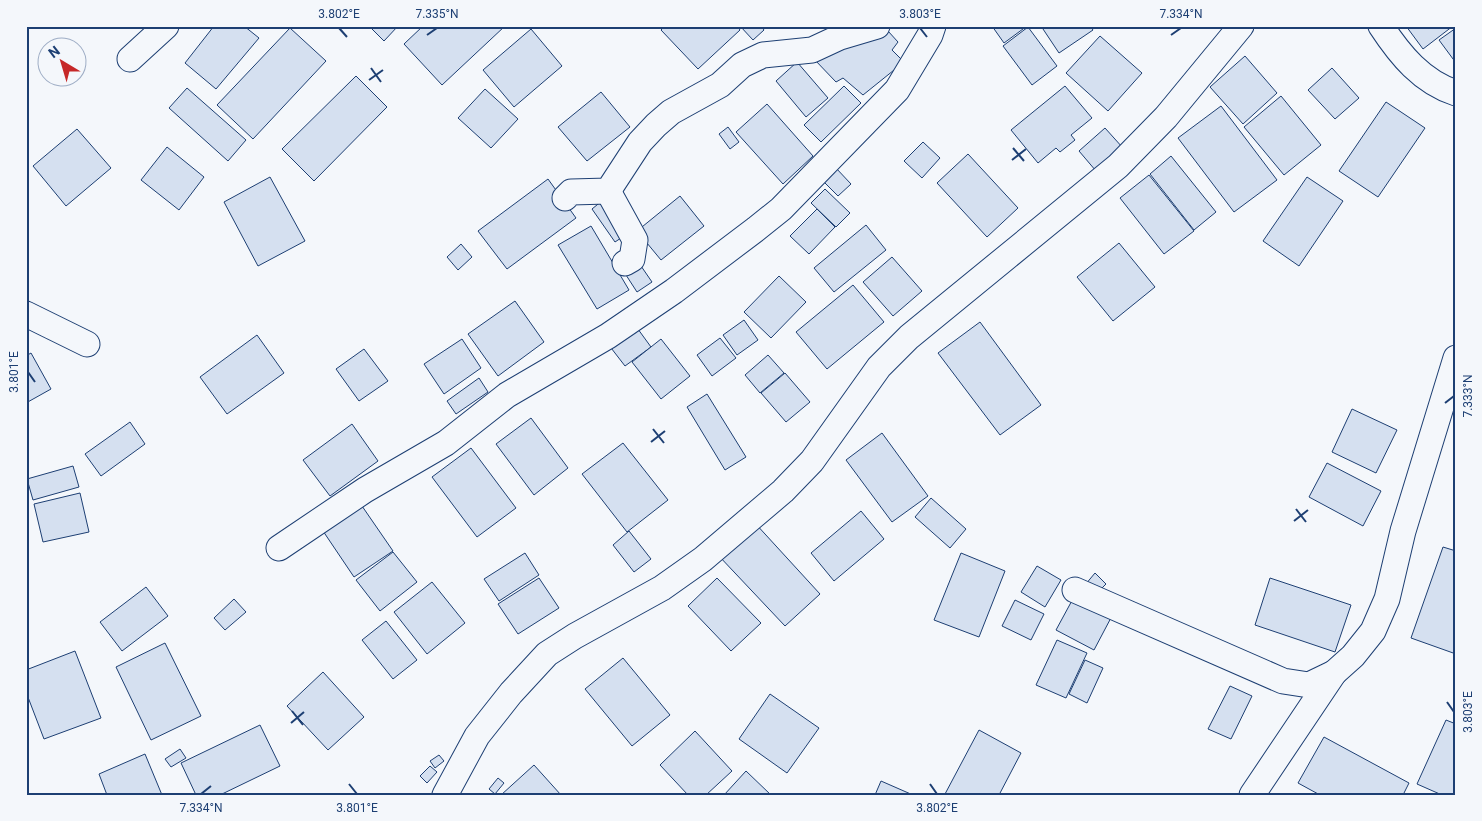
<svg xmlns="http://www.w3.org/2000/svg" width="1482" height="821" font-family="Roboto,sans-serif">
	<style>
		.building { fill: #d5e0f0; stroke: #1d3f73 }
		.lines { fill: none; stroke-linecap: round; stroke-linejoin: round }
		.street-casing { stroke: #1d3f73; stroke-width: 27 }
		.street { stroke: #f4f7fb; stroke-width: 25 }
		.ticks { fill: none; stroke: #1d3f73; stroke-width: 2 }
		.neatline { fill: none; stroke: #1d3f73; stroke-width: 2 }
		.ticks-label { font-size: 12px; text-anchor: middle; fill: #1d3f73 }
	</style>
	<rect width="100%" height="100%" fill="#f4f7fb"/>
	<g class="building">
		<polygon points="214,26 244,26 259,38 216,89 185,63"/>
		<polygon points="369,26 398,26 384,41"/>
		<polygon points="423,26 505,26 442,85 404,44"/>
		<polygon points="665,26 737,26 740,30 698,69 661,30"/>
		<polygon points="740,26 761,26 764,30 753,40"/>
		<polygon points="992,26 1027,26 1004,43"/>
		<polygon points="1041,26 1090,26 1093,30 1059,53"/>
		<polygon points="1406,26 1453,26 1423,49"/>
		<polygon points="1028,27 1057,66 1032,85 1003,46"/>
		<polygon points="290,28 326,61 253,139 217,105"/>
		<polygon points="1456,28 1456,63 1439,40"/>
		<polygon points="531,29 562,66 514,107 483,70"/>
		<polygon points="888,31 898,42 892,50 904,62 863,95 843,78 836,82 814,59"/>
		<polygon points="1100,36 1142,73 1108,111 1066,73"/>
		<polygon points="1245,56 1277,93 1243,124 1210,87"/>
		<polygon points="797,62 828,98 806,117 776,81"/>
		<polygon points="1332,68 1359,98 1335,119 1308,90"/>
		<polygon points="356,76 387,107 314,181 282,149"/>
		<polygon points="844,86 861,103 821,142 804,125"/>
		<polygon points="1065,86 1092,118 1071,135 1075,140 1060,152 1056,148 1038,163 1011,130"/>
		<polygon points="187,88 246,140 228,161 169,108"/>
		<polygon points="485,89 518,119 491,148 458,118"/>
		<polygon points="601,92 630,127 587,161 558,127"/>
		<polygon points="1281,96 1321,145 1284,175 1244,127"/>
		<polygon points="1386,102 1425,128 1378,197 1339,171"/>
		<polygon points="767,104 813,156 783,184 736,132"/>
		<polygon points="1221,106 1277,180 1234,212 1178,138"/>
		<polygon points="728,127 739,142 730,149 719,134"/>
		<polygon points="1105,128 1123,148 1096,171 1079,151"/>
		<polygon points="77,129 111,168 66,206 33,166"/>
		<polygon points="923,142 940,158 922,178 904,161"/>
		<polygon points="167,147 204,177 179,210 141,180"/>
		<polygon points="968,154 1018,208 987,237 937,183"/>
		<polygon points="1171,156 1216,212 1194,230 1150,174"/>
		<polygon points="835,167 851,184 838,196 822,180"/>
		<polygon points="1149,175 1194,231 1164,254 1120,198"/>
		<polygon points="270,177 305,241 258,266 224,202"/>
		<polygon points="1307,177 1343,201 1299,266 1263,241"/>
		<polygon points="548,179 576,218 507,269 478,231"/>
		<polygon points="825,189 850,213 836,227 811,203"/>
		<polygon points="680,196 704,226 661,260 637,231"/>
		<polygon points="603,200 627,234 615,242 592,209"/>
		<polygon points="817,209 835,227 809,254 790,236"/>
		<polygon points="866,225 886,250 834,292 814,268"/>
		<polygon points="591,226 629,290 597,309 558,245"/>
		<polygon points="1119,243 1155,287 1113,321 1077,277"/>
		<polygon points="461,244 472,257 458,270 447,257"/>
		<polygon points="892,257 922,291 893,316 863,282"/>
		<polygon points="641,266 652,282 637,292 626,275"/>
		<polygon points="779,276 806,302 771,338 744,312"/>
		<polygon points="853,285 884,322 827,369 796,332"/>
		<polygon points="515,301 544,342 498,376 468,334"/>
		<polygon points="744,320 758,340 737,355 723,335"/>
		<polygon points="980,322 1041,405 1000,435 938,353"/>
		<polygon points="635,325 651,347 625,366 608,344"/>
		<polygon points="257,335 284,373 227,414 200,377"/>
		<polygon points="720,338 736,358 712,376 697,355"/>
		<polygon points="462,339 481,368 444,394 424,364"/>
		<polygon points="661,339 690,376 661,399 632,362"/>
		<polygon points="364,349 388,381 359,401 336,369"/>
		<polygon points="31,353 51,389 26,403 26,356"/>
		<polygon points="768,355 784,373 760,393 745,375"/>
		<polygon points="785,373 810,402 786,422 761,393"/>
		<polygon points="479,378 488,392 456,414 447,401"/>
		<polygon points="707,394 746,457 725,470 687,407"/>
		<polygon points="1352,409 1397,430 1376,473 1332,452"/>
		<polygon points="531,418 568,468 534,495 496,444"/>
		<polygon points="130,422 145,444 101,476 85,454"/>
		<polygon points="352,424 378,461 330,496 303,460"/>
		<polygon points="882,433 928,496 892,522 846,460"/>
		<polygon points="623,443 668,500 627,532 582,474"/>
		<polygon points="471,448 516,508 477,537 432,477"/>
		<polygon points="1327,463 1381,491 1363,526 1309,497"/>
		<polygon points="73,466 79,487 33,500 27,479"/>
		<polygon points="80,493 89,532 43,542 34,504"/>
		<polygon points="931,498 966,529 950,548 915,517"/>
		<polygon points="362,506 393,551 354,577 323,531"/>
		<polygon points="861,511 884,539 834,581 811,553"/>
		<polygon points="754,522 820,594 785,626 718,555"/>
		<polygon points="629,531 651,559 634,572 613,545"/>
		<polygon points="1443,547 1456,551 1456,654 1411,638"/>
		<polygon points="393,552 417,582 380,611 356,580"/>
		<polygon points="525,553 539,575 499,601 484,579"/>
		<polygon points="961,553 1005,571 979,637 934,620"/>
		<polygon points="1037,566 1061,580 1045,607 1021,592"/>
		<polygon points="1095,573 1106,584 1095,595 1085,585"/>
		<polygon points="539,578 559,608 518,634 498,604"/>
		<polygon points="717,578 761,623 731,651 688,606"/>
		<polygon points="1270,578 1351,605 1335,652 1255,625"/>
		<polygon points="432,582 465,623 427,654 394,612"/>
		<polygon points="146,587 168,616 122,651 100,622"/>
		<polygon points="1075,595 1113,614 1094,650 1056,630"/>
		<polygon points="234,599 246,612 225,630 214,618"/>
		<polygon points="1015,600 1044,614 1031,640 1002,626"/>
		<polygon points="386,621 417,660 393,679 362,640"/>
		<polygon points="1057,640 1087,653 1066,698 1036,685"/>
		<polygon points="165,643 201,716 151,740 116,667"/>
		<polygon points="75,651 101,718 44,739 26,692 26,670"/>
		<polygon points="623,658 670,715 632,746 585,689"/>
		<polygon points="1085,660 1103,668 1087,703 1069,694"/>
		<polygon points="323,672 364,717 328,750 287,706"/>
		<polygon points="1230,686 1252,696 1231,739 1208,729"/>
		<polygon points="770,694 819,728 787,773 739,739"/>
		<polygon points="1446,720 1456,724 1456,790 1454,795 1442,795 1417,784"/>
		<polygon points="260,725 280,766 220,795 196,795 181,763"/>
		<polygon points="979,730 1021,753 999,795 945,794"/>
		<polygon points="695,731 732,771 706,795 688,795 660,765"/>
		<polygon points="1324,737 1409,783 1403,795 1320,795 1298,783"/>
		<polygon points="180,749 186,758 171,767 165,759"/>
		<polygon points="145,754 162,795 107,795 99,774"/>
		<polygon points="439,755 444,761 435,768 430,761"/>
		<polygon points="534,765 561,795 501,795"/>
		<polygon points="430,766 437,772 427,783 420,776"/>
		<polygon points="746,771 771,795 724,795"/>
		<polygon points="498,778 504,783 495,794 489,789"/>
		<polygon points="881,781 913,795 875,795"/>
	</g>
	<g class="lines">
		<defs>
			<g id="street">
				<path d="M1381,26C1400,55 1422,82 1456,93"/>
				<polyline points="130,59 166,26"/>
				<polyline points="608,191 635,240 632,259 625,263"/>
				<polyline points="565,198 571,192 608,191 640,142 656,125 671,112 720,85 742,65 763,55 812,50 840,37 877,26"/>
				<polyline points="26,314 87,344"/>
				<polyline points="279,548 365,490 446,443 507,395 608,336 674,291 756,229 781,209 897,90 930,35 933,26"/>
				<polyline points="1075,590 1283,681 1309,685 1334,673 1353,656 1373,631 1387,599 1403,531 1456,358"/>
				<polyline points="445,795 477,736 511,693 547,654 575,636 662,588 703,559 783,491 812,461 879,367 909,337 1118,166 1166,117 1241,26"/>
				<polyline points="1252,795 1334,673"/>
			</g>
		</defs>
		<use href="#street" class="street-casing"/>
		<use href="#street" class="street"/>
	</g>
	<path class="ticks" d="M339,28L347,37M920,28L927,37M427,35L437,28M1171,35L1181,28M371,68L381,82M369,80L383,70M1013,148L1024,161M1012,160L1026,149M28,372L35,382M1445,403L1454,396M653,429L664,443M651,442L665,431M1296,509L1306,522M1294,521L1308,510M1447,702L1454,712M292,711L303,725M291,723L304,712M349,784L357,794M930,784L937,794M201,794L211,786"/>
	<rect width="1482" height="821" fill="none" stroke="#f4f7fb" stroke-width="55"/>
	<g transform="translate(62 62) rotate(322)"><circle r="24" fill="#f4f7fb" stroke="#9eadc5"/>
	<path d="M0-4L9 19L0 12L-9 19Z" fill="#c62828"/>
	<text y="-8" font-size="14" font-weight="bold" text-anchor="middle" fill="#1d3f73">N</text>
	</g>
	<rect x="28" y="28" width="1426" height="766" class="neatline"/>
	<g class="ticks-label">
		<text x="339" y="18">3.802°E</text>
		<text x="437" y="18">7.335°N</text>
		<text x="920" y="18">3.803°E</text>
		<text x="1181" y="18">7.334°N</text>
		<text transform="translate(14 372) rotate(-90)" y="4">3.801°E</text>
		<text transform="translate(1468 396) rotate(-90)" y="4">7.333°N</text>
		<text transform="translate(1468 712) rotate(-90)" y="4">3.803°E</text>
		<text x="201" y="812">7.334°N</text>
		<text x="357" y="812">3.801°E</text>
		<text x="937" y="812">3.802°E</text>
	</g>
</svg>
